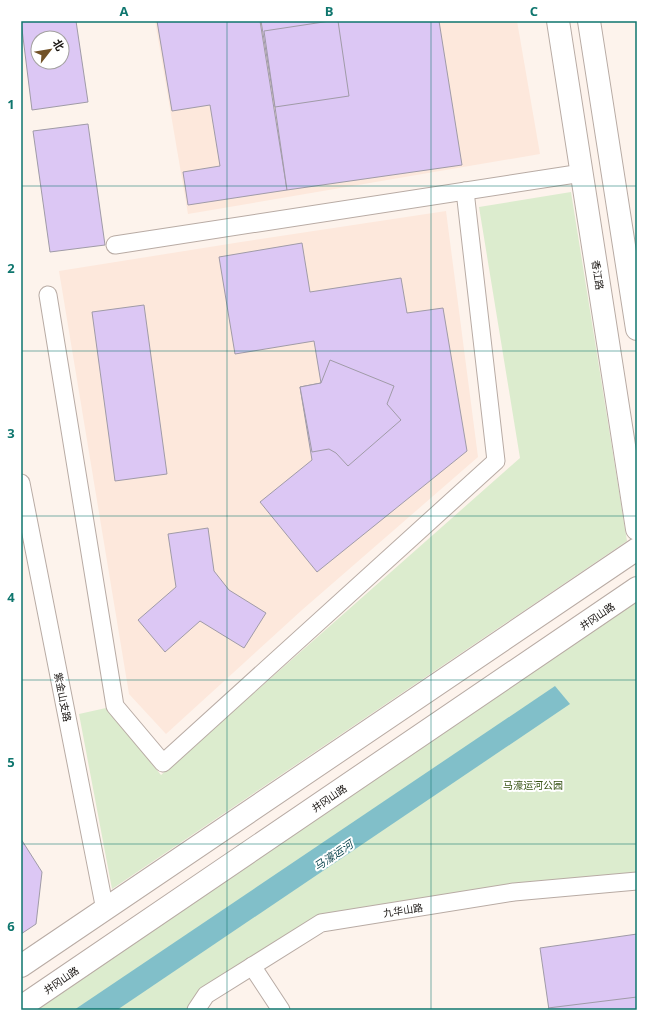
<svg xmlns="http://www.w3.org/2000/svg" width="658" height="1031" font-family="'Open Sans','Noto Sans SC',sans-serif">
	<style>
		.built { fill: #fde8dc }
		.green { fill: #dcecce }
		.water { fill: #81bfc9 }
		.building { fill: #dcc7f4; stroke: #a09ba7; fill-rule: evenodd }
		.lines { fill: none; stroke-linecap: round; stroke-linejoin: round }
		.minor-casing { stroke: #b8aba4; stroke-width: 19 }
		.secondary-casing { stroke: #b8aba4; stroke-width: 24 }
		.minor { stroke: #fff; stroke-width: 17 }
		.secondary { stroke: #fff; stroke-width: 22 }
		.grid { fill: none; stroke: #0f766e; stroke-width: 1; stroke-opacity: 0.55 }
		.labels { text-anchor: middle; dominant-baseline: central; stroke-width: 4; stroke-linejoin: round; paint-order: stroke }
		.street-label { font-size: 10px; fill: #181411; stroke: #fff }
		.park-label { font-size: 10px; fill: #345010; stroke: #fff }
		.water-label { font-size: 11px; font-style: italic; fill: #0f4750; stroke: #fff }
		.neatline { fill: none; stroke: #0f766e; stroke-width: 1.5 }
		.grid-label { font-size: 13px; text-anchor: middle; font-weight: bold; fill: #0f766e }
	</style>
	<rect width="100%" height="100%" fill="#fdf3ec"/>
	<g class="built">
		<polygon points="155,21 517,21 540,154 188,214"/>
		<polygon points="446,211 478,457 302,610 166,734 129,694 59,271 241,242"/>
	</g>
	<g class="green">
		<polygon points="571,192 627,541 112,889 79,714 106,708 161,775 520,458 479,207"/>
		<polygon points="637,588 637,881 321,923 196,1010 21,1010"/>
	</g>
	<polygon class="water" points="555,686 570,704 117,1010 74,1010"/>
	<g class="building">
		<path d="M21,21H76L88,102L32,110ZM38,38H62V62H38Z"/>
		<polygon points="157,21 260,21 287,190 188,205 183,172 220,166 210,105 172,111"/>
		<polygon points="261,21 439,21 462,165 287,190 275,107"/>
		<polygon points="330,21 338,21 349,96 275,107 264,31"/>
		<polygon points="88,124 105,245 50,252 33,131"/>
		<polygon points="302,243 310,292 401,278 407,313 443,308 467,451 317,572 260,502 312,460 300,387 321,383 314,341 235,354 219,257"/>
		<polygon points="144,305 167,474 115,481 92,312"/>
		<polygon points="330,360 394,386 387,404 401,420 348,466 336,453 329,449 312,452 300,387 321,383"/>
		<polygon points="208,528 214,571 229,590 266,613 244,648 200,621 165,652 138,620 176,587 168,534"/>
		<polygon points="21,839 42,872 36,924 21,934"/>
		<polygon points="637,934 637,1010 549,1010 540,948"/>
		<polygon points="637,997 637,1010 549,1010 548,1008"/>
	</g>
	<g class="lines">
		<defs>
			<g id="minor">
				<polyline points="115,245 582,173"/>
				<polyline points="48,295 115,706 163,763 496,461 465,191"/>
				<polyline points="21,483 105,910"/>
				<polyline points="252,966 281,1010"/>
				<polyline points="196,1010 206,995 321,923 514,892 637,881"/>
			</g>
			<g id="secondary">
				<polyline points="558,21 637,529"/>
				<polyline points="589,21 637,329"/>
				<polyline points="21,966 637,549"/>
				<polyline points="21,1007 637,588"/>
			</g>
		</defs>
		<use href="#minor" class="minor-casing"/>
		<use href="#secondary" class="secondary-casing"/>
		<use href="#minor" class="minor"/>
		<use href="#secondary" class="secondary"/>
	</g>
	<path class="grid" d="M227,21V1010M431,21V1010M21,186H637M21,351H637M21,516H637M21,680H637M21,844H637"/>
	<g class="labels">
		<g class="street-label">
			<text transform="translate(598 275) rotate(81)">香江路</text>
			<text transform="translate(597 616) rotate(-34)">井冈山路</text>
			<text transform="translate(63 697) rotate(79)">紫金山支路</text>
			<text transform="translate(329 798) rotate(-34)">井冈山路</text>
			<text transform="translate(403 910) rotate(-9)">九华山路</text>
			<text transform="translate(61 980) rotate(-34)">井冈山路</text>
		</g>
		<g class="park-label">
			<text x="533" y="785">马濠运河公园</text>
		</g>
		<g class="water-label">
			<text transform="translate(333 855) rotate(-34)">马濠运河</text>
		</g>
	</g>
	<rect width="658" height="1031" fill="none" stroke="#ffffff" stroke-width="44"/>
	<g transform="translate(50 50) rotate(59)"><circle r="19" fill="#ffffff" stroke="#a3a1a0"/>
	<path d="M0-3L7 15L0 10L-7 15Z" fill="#725228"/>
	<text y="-6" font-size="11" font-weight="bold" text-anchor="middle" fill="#181411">北</text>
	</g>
	<rect x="22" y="22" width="614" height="987" class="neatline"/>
	<g class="grid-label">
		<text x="124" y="16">A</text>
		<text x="329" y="16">B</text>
		<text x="534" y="16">C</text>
		<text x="11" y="109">1</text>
		<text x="11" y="273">2</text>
		<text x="11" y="438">3</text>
		<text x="11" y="602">4</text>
		<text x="11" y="767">5</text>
		<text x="11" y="931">6</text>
	</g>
</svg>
